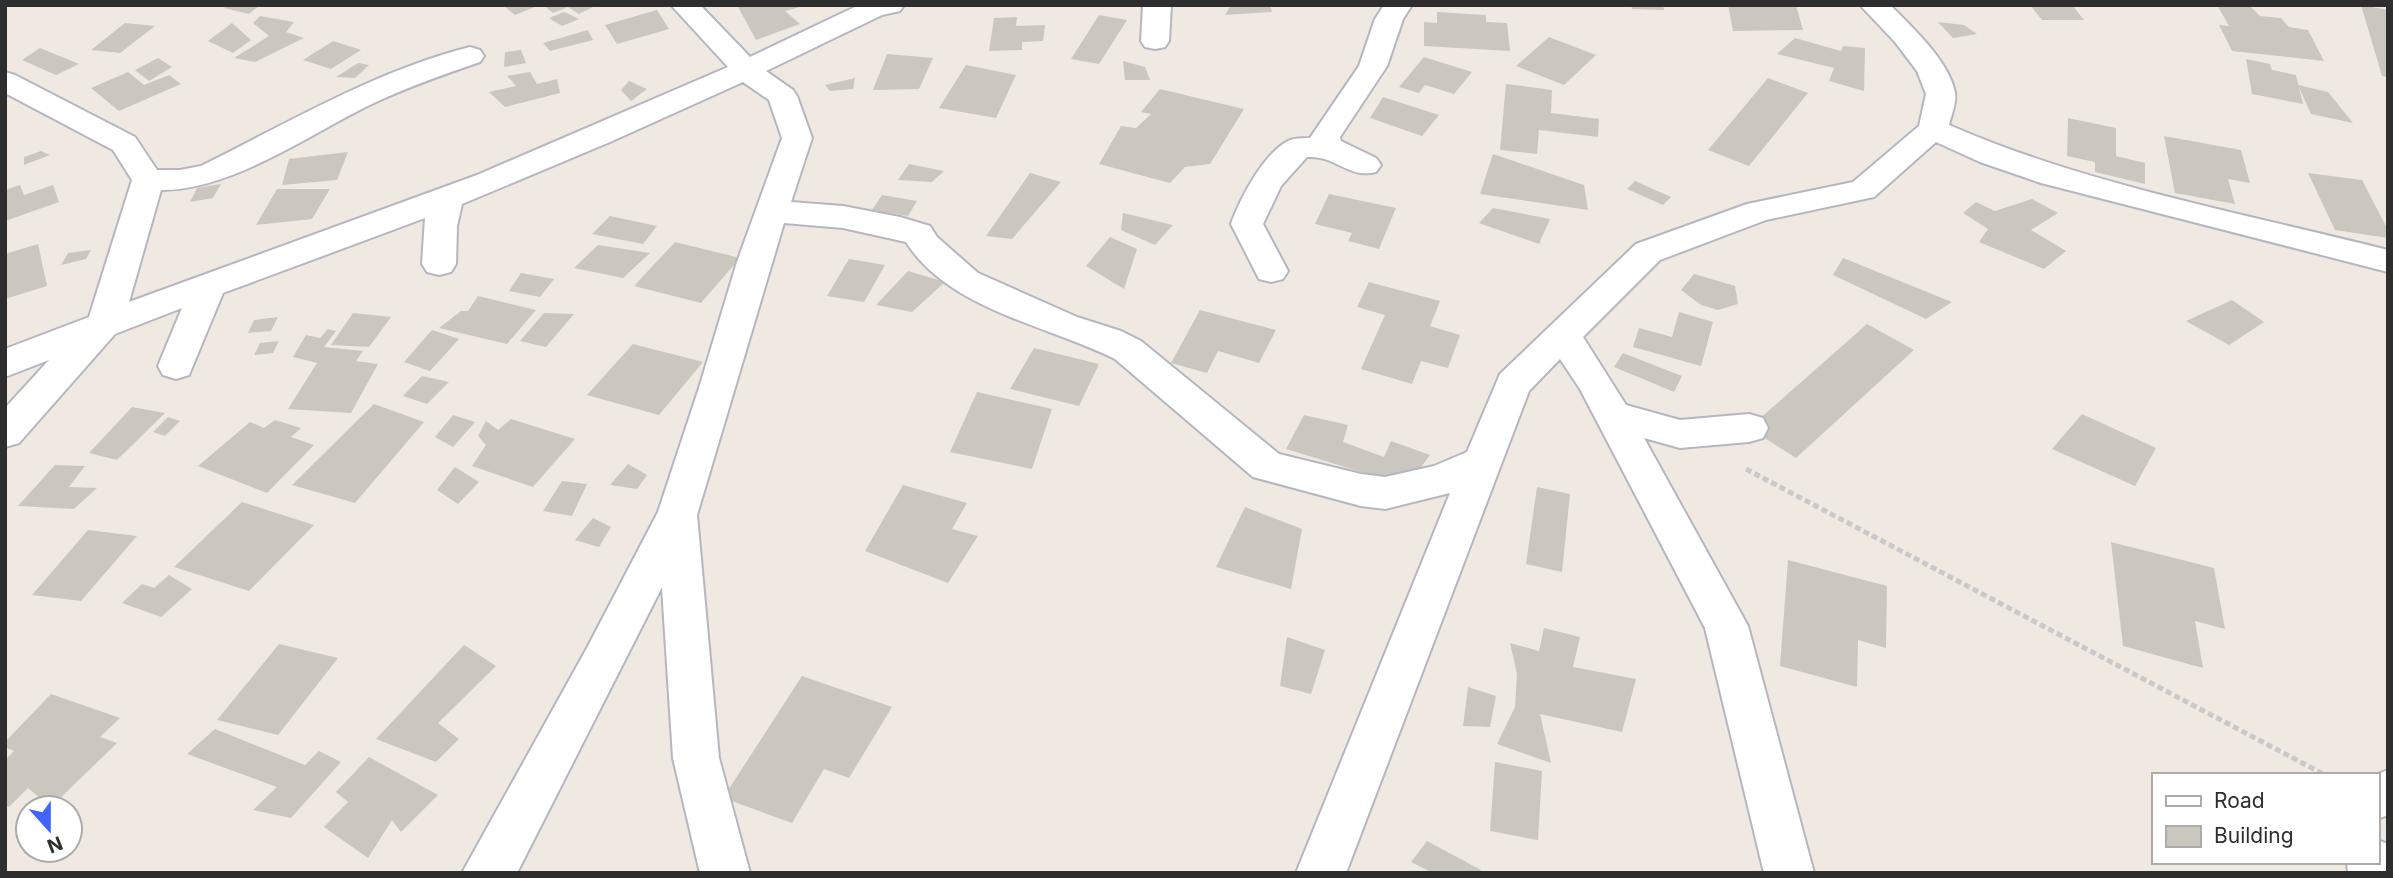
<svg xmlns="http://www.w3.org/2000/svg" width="2393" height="878" font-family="Inter,sans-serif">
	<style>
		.building { fill: #cbc7bf }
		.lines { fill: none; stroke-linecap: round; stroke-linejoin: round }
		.minor-casing { stroke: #b4b7c1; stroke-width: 4 }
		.secondary-casing { stroke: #b4b7c1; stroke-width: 4 }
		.path { stroke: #c9c9c9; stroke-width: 5; stroke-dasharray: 6 3.5; stroke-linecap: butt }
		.minor { fill: #fff; fill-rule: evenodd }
		.secondary { fill: #fff; fill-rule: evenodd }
	</style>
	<rect width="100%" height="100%" fill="#efe9e1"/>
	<g class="building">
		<polygon points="229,5 260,5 249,14 224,8"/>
		<polygon points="509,5 532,5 535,7 515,15 505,7"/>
		<polygon points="543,5 597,5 579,14 568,7 553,13"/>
		<polygon points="737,5 804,5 804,6 785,11 800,24 756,40"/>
		<polygon points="1231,5 1270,5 1272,12 1225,15"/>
		<polygon points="1631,5 1663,5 1664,10 1632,9"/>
		<polygon points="1728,5 1796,5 1803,30 1733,31"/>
		<polygon points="2030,5 2072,5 2084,20 2042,20"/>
		<polygon points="2217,5 2249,5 2260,16 2281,18 2289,27 2308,30 2324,61 2232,51 2219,25 2229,26"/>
		<polygon points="2361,5 2388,10 2388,77 2382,76"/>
		<polygon points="657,10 669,29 617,44 605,25"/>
		<polygon points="564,12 579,19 562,26 549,18"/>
		<polygon points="1437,12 1486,15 1486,22 1507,23 1510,51 1424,46 1424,22 1437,23"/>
		<polygon points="1099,15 1127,20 1099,64 1071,59"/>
		<polygon points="260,16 294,22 286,32 304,38 255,62 234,58 269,36 253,23"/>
		<polygon points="1017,17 1016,26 1045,25 1043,41 1022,42 1022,50 989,51 994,18"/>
		<polygon points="1938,22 1964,25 1977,34 1953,38"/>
		<polygon points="125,23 155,26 120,53 91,50"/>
		<polygon points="232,23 251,40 233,53 208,41"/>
		<polygon points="588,30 593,40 550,51 543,43"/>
		<polygon points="1549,37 1596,55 1564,85 1516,66"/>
		<polygon points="1795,38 1841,51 1843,46 1865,48 1864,91 1829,81 1834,68 1777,54"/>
		<polygon points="333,41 361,50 331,69 303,60"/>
		<polygon points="40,48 79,64 56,75 22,60"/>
		<polygon points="521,50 526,63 504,67 505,52"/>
		<polygon points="887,54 933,58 919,89 873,90"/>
		<polygon points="1424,57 1472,72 1454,94 1425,85 1419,93 1399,87"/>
		<polygon points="158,58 172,67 149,81 135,70"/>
		<polygon points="2246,59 2270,64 2272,70 2296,75 2303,104 2252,94"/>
		<polygon points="1123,61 1145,67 1150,80 1125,80"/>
		<polygon points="358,63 369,65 355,78 336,77"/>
		<polygon points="966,65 1016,75 996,118 939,108"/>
		<polygon points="128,72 144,85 169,75 181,84 119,111 91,88"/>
		<polygon points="530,72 537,84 557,79 560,93 505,107 489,92 516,86 507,76"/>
		<polygon points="855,78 853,89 830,91 825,85"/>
		<polygon points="1768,78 1808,93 1749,166 1708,150"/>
		<polygon points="629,81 647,89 631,101 621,90"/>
		<polygon points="1506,84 1552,90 1551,113 1599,119 1598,137 1539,130 1537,154 1500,150"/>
		<polygon points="2298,85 2328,92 2353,123 2311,114"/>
		<polygon points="1160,89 1244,109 1210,164 1185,167 1170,183 1099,164 1121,126 1136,128 1151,114 1141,112"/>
		<polygon points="1383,97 1439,115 1422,136 1370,118"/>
		<polygon points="2068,118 2116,128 2116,156 2145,163 2145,184 2095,172 2095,162 2067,156"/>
		<polygon points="2164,136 2241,150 2250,183 2228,179 2235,204 2175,193"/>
		<polygon points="41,151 50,155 24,165 24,157"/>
		<polygon points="348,152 337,180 282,185 289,159"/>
		<polygon points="1493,154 1584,185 1588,210 1480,194"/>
		<polygon points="909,164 944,171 932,182 898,180"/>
		<polygon points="1030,173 1061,182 1012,239 986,236"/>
		<polygon points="2308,173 2362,180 2388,230 2388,238 2335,230"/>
		<polygon points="1635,181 1671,197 1663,205 1627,189"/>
		<polygon points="221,184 213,198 190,202 197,188"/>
		<polygon points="20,185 24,195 53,185 59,202 5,221 5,190"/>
		<polygon points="277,189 330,189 312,219 256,225"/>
		<polygon points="1329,194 1396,208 1379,249 1348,241 1352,233 1315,224"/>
		<polygon points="882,195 917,201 908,216 872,210"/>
		<polygon points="2032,199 2058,213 2031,230 2066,251 2044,269 1979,242 1988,229 1963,213 1976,202 1995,211"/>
		<polygon points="1493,208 1550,219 1539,244 1479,223"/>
		<polygon points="1123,213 1173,225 1155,245 1121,230"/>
		<polygon points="610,216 657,226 643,244 592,234"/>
		<polygon points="1110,237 1137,249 1124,289 1086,266"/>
		<polygon points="675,242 740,258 701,303 634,286"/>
		<polygon points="38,244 47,286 5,299 5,254"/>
		<polygon points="598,245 650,253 623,278 574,268"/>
		<polygon points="91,250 86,259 61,265 68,253"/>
		<polygon points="1843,258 1952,302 1926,319 1833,275"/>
		<polygon points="849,259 885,265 864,302 827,296"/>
		<polygon points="908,271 945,282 912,312 876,305"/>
		<polygon points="521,273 554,279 540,297 509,291"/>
		<polygon points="1694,274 1735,286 1738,304 1718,310 1701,305 1681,290"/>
		<polygon points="1369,282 1440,301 1430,326 1460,335 1448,368 1421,361 1412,384 1361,369 1385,315 1357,307"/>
		<polygon points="478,296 536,310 507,344 439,328 461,311 468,311"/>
		<polygon points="2232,300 2264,322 2229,345 2186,321"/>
		<polygon points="1200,310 1276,330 1259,363 1218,351 1207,373 1171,363"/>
		<polygon points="1679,312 1713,322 1701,366 1633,347 1639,328 1672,337"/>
		<polygon points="353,313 391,317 369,347 331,345"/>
		<polygon points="544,313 574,314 546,347 520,341"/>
		<polygon points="278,317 271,331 248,333 254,320"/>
		<polygon points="1867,324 1914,350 1796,458 1749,428"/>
		<polygon points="328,329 336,331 324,347 363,351 356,361 378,364 351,413 288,409 317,363 293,357 306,335 320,338"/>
		<polygon points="432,330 459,339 430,371 404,362"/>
		<polygon points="279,341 273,353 254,355 260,343"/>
		<polygon points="633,344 703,362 659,415 587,395"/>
		<polygon points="1034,348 1099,364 1079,406 1010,389"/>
		<polygon points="1623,353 1682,376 1674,392 1614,367"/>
		<polygon points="422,376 449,382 427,404 403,396"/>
		<polygon points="977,392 1052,409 1032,469 950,452"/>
		<polygon points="374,404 424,422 355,503 292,485"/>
		<polygon points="132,407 165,413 117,460 89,453"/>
		<polygon points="2082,414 2156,448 2135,486 2052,449"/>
		<polygon points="453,415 475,422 453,447 435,437"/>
		<polygon points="1304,415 1348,425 1343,442 1384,457 1391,441 1430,455 1407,486 1286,449"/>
		<polygon points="168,417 180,421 165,436 153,432"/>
		<polygon points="511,419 575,439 533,487 472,466 486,445 478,436 486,421 498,430"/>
		<polygon points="275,420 301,428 291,437 314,445 267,493 198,466 250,422 264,428"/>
		<polygon points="628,464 647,475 637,489 610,485"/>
		<polygon points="55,465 85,466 69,487 97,488 74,509 18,506"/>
		<polygon points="455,467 479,482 458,504 437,490"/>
		<polygon points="562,481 587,484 572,516 543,511"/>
		<polygon points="903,485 967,503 952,529 978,536 948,583 865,551"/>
		<polygon points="1537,487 1570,494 1562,572 1526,564"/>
		<polygon points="242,502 314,525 249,591 174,567"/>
		<polygon points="1245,507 1302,529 1291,589 1216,567"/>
		<polygon points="593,518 611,527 599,547 575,540"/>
		<polygon points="88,530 137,536 81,601 32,595"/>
		<polygon points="2111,542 2214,568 2225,629 2195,621 2203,668 2123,646"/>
		<polygon points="1788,560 1887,586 1886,648 1858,640 1857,687 1780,666"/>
		<polygon points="169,575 192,589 161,617 122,603 142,584 154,588"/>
		<polygon points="1544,628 1580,637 1573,667 1636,679 1622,732 1540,714 1551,763 1497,744 1515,707 1517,674 1510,643 1539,651"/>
		<polygon points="1287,637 1325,650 1311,694 1280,686"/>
		<polygon points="279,644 338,658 278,735 217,720"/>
		<polygon points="464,645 496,666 438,723 459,739 436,762 376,739"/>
		<polygon points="802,676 892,707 849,778 824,769 792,823 723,798"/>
		<polygon points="1468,687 1496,696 1490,727 1463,726"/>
		<polygon points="51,694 120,718 100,737 117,743 51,807 28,788 9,807 5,805 5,760 14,751 5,747 5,742"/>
		<polygon points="215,729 305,765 319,751 341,762 291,818 253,810 277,787 187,754"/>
		<polygon points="369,757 438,795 401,832 392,820 368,858 324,827 348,802 336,792"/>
		<polygon points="1495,762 1542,771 1538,840 1490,831"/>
		<polygon points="1427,841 1481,870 1478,873 1433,873 1411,862"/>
	</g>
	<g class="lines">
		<defs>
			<g id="minor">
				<path d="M671,5H700L750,57L859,5H904L900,11L882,15L766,71L793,90L797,96L812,138L791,202L843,206L900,217L930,226L937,237L978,273L1077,317L1121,331L1141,341L1279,454L1361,474L1385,477L1434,466L1467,452L1500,374L1636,244L1747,204L1853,182L1919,126L1926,94L1917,71L1895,42L1860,5H1890C1911,26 1950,62 1955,93C1957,102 1951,116 1949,125C2086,185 2242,213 2388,250V272L2041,183L1980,162L1936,142L1874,197L1766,220L1660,260L1583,337L1626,405L1680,420L1749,414L1763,418L1768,428L1763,438L1749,442L1680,448L1644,438L1748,626L1814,873H1764L1705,628L1580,389L1560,359L1529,391L1346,873H1296L1450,493L1385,509L1361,506L1253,477L1115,359C1048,325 949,310 906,242L843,228L784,223L697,515L719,758L750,873H700L673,758L662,587L517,873H462L587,648L658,512L699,388L737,262L782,138L769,100L743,82L610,142L462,204L457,226L456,264L451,272L439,275L427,272L422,264L425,218L223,293L189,375L176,379L163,375L158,366L182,308L115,334L19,443L5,447V408L49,360L5,377V349L89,317L132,180L113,150L5,93V72L15,75L135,137L157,170H180L201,166C288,123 375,71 470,47L480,50L484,56L480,62C445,74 410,86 376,102C310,133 234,190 161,190L129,302L477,175L728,67Z"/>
				<polygon points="1143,5 1171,5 1169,41 1165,47 1155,49 1145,47 1141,41"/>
				<path d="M1384,5H1412L1403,19L1387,66L1340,137L1341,141L1376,158L1381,165L1376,172C1348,179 1336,155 1307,157L1281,186L1263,224L1288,271L1283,279L1271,282L1259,279L1231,224C1240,199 1263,154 1288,141C1294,138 1303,138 1310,138L1359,66L1375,19Z"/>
			</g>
			<g id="secondary">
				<polygon points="2388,770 2388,815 2377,819 2375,775"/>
				<polygon points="2377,840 2388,844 2388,873 2348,873 2347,862 2377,862"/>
			</g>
		</defs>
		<use href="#minor" class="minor-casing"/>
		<use href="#secondary" class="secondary-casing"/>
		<polyline class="path" points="1746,469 2325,775"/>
		<use href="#minor" class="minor"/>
		<use href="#secondary" class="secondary"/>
	</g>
	<rect width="2393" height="878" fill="none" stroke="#2e2e2e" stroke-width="14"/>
	<rect x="2152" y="773" width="228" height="91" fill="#ffffff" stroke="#ababab" stroke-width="2"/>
	<rect x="2166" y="796" width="35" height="10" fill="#ffffff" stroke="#ababab" stroke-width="2"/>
	<text x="2214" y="808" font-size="21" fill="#2e2e2e">Road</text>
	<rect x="2166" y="826" width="35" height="21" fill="#cbc7bf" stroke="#ababab" stroke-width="2"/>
	<text x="2214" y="843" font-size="21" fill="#2e2e2e">Building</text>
	<g transform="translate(49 829) rotate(159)"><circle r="33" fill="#ffffff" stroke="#ababab" stroke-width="2"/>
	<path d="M0-5L12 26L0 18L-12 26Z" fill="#4264fb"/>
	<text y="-10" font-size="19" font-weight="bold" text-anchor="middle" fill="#2e2e2e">N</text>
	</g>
</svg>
